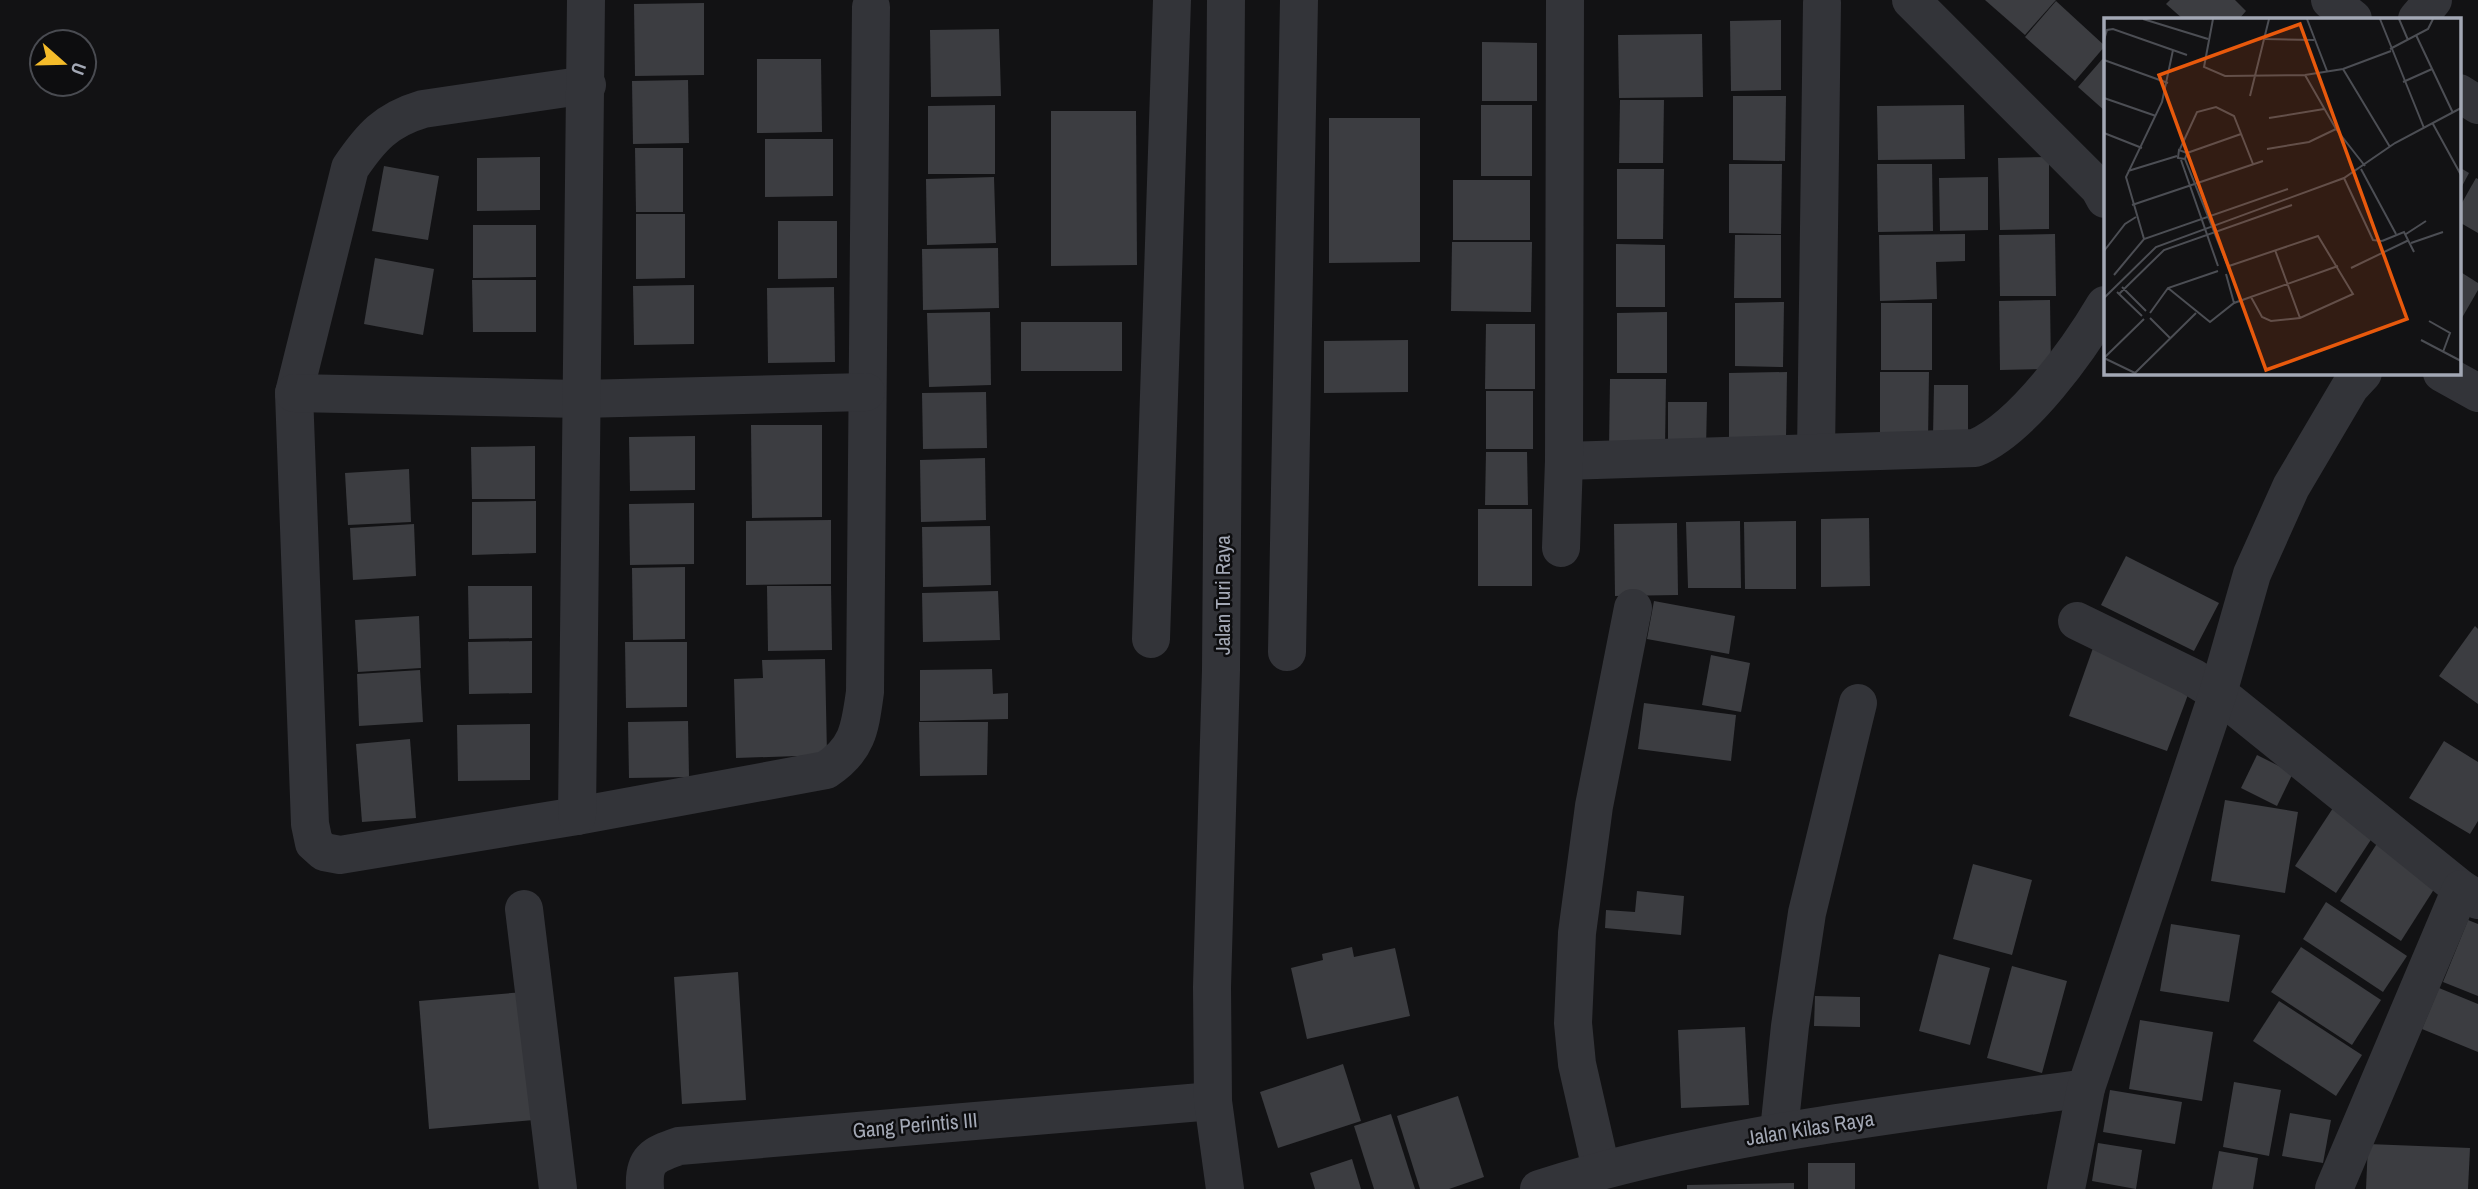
<svg xmlns="http://www.w3.org/2000/svg" width="2478" height="1189" font-family="'Archivo Narrow',sans-serif">
	<style>
		.building { fill: #3c3d41 }
		.lines { fill: none; stroke-linecap: round; stroke-linejoin: round }
		.minor { stroke: #333439; stroke-width: 38 }
		.labels { text-anchor: middle; dominant-baseline: central; stroke-width: 5; stroke-linejoin: round; paint-order: stroke }
		.street-label { font-size: 21px; fill: #a3a8b5; stroke: #0d0d0f }
		.inset-road { fill: none; stroke: #4c4e54; stroke-width: 2 }
		.view { fill: #e8590c; fill-opacity: 0.15; stroke: #e8590c; stroke-width: 3.5 }
		.inset-edge { fill: none; stroke: #a3a8b5; stroke-width: 3.5 }
	</style>
	<rect width="100%" height="100%" fill="#121214"/>
	<g class="building">
		<polygon points="1985,0 2056,0 2025,35"/>
		<polygon points="2170,0 2235,0 2246,11 2239,19 2183,19 2166,4"/>
		<polygon points="2056,1 2105,46 2075,81 2025,37"/>
		<polygon points="704,3 704,75 635,76 634,4"/>
		<polygon points="1781,20 1781,90 1731,91 1730,21"/>
		<polygon points="999,29 1001,96 931,97 930,30"/>
		<polygon points="1702,34 1703,97 1619,98 1618,35"/>
		<polygon points="1482,42 1537,43 1537,101 1482,101"/>
		<polygon points="2105,56 2105,111 2078,87"/>
		<polygon points="757,59 821,59 822,132 757,133"/>
		<polygon points="688,80 689,143 633,144 632,81"/>
		<polygon points="1733,96 1786,96 1785,161 1733,160"/>
		<polygon points="1620,100 1664,100 1663,163 1619,163"/>
		<polygon points="995,105 995,174 928,174 928,106"/>
		<rect x="1481" y="105" width="51" height="71"/>
		<polygon points="1964,105 1965,159 1878,160 1877,106"/>
		<polygon points="1051,111 1136,111 1137,265 1051,266"/>
		<polygon points="1329,118 1420,118 1420,262 1329,263"/>
		<polygon points="765,139 833,139 833,196 765,197"/>
		<polygon points="635,148 683,148 683,212 636,212"/>
		<polygon points="540,157 540,210 477,211 477,158"/>
		<polygon points="2049,157 2049,229 2000,230 1998,158"/>
		<polygon points="1729,164 1782,164 1781,234 1729,233"/>
		<polygon points="1877,164 1932,164 1933,231 1878,232"/>
		<polygon points="384,166 439,176 428,240 372,231"/>
		<polygon points="2459,167 2469,173 2459,192"/>
		<polygon points="1617,169 1664,169 1663,239 1617,239"/>
		<polygon points="994,177 996,243 927,245 926,179"/>
		<polygon points="1988,177 1988,230 1940,231 1939,178"/>
		<polygon points="2476,178 2478,179 2478,233 2459,222 2459,208"/>
		<rect x="1453" y="180" width="77" height="60"/>
		<polygon points="636,214 685,214 685,278 636,279"/>
		<polygon points="778,221 837,221 837,278 778,279"/>
		<polygon points="473,225 536,225 536,277 473,278"/>
		<polygon points="1965,234 1965,261 1936,262 1937,299 1880,301 1879,235"/>
		<polygon points="2055,234 2056,296 2000,296 1999,235"/>
		<polygon points="1735,235 1781,235 1781,298 1734,298"/>
		<polygon points="1452,242 1532,242 1531,312 1451,311"/>
		<polygon points="1616,244 1665,245 1665,307 1616,307"/>
		<polygon points="998,248 999,308 923,310 922,249"/>
		<polygon points="375,258 434,269 423,335 364,324"/>
		<polygon points="2459,271 2478,283 2478,290 2459,323"/>
		<polygon points="472,280 536,280 536,332 473,332"/>
		<polygon points="694,285 694,344 634,345 633,286"/>
		<polygon points="834,287 835,362 768,363 767,288"/>
		<polygon points="2050,300 2051,369 2000,370 1999,301"/>
		<polygon points="1784,302 1783,367 1735,366 1735,303"/>
		<rect x="1881" y="303" width="51" height="67"/>
		<polygon points="990,312 991,385 929,387 927,313"/>
		<polygon points="1667,312 1667,373 1617,373 1617,313"/>
		<rect x="1021" y="322" width="101" height="49"/>
		<polygon points="1486,324 1535,324 1535,389 1485,389"/>
		<polygon points="1408,340 1408,392 1324,393 1324,341"/>
		<polygon points="1787,372 1786,439 1729,439 1729,373"/>
		<polygon points="1880,372 1929,372 1928,440 1880,440"/>
		<polygon points="1610,379 1666,379 1665,448 1609,449"/>
		<polygon points="1934,385 1968,385 1968,438 1933,437"/>
		<rect x="1486" y="391" width="47" height="58"/>
		<polygon points="986,392 987,448 923,449 922,393"/>
		<polygon points="1668,402 1707,402 1706,448 1668,448"/>
		<polygon points="751,425 822,425 822,517 752,518"/>
		<polygon points="695,436 695,490 630,491 629,437"/>
		<polygon points="535,446 535,499 472,499 471,447"/>
		<polygon points="1486,452 1527,452 1528,505 1485,505"/>
		<polygon points="985,458 986,520 921,522 920,460"/>
		<polygon points="409,469 411,522 348,525 345,473"/>
		<polygon points="536,501 536,553 472,555 472,502"/>
		<polygon points="694,503 694,564 630,565 629,504"/>
		<rect x="1478" y="509" width="54" height="77"/>
		<polygon points="1869,518 1870,586 1821,587 1821,519"/>
		<polygon points="831,520 831,584 746,585 746,521"/>
		<polygon points="1740,521 1741,588 1688,588 1686,522"/>
		<polygon points="1796,521 1796,589 1745,589 1744,522"/>
		<polygon points="1677,523 1678,595 1615,596 1614,524"/>
		<polygon points="414,524 416,576 353,580 350,528"/>
		<polygon points="990,526 991,585 923,587 922,527"/>
		<polygon points="2126,556 2219,603 2194,651 2101,605"/>
		<polygon points="685,567 685,639 633,640 632,568"/>
		<polygon points="468,586 532,586 532,638 469,639"/>
		<polygon points="767,586 831,586 832,650 768,651"/>
		<polygon points="998,591 1000,640 923,642 922,593"/>
		<polygon points="1654,601 1735,616 1729,654 1647,639"/>
		<polygon points="419,616 421,668 358,672 355,620"/>
		<polygon points="2475,626 2478,629 2478,704 2439,676"/>
		<polygon points="532,641 532,693 469,694 468,642"/>
		<polygon points="625,642 687,642 687,707 626,708"/>
		<polygon points="2093,648 2192,684 2167,751 2069,716"/>
		<polygon points="1711,655 1750,663 1741,712 1702,705"/>
		<polygon points="825,659 827,755 736,758 734,679 763,678 762,660"/>
		<polygon points="992,669 993,694 1008,693 1008,719 920,721 920,670"/>
		<polygon points="420,670 423,722 359,726 357,674"/>
		<polygon points="1644,703 1736,715 1731,761 1638,749"/>
		<polygon points="688,721 689,777 629,778 628,722"/>
		<polygon points="919,722 988,722 987,775 920,776"/>
		<polygon points="530,724 530,780 458,781 457,725"/>
		<polygon points="410,739 416,818 362,822 356,744"/>
		<polygon points="2444,741 2478,762 2478,821 2470,834 2409,798"/>
		<polygon points="2257,755 2293,773 2277,806 2241,788"/>
		<polygon points="2225,800 2298,812 2285,893 2211,881"/>
		<polygon points="2333,808 2374,835 2336,893 2295,866"/>
		<polygon points="2378,842 2438,883 2401,941 2340,901"/>
		<polygon points="1973,864 2032,880 2012,955 1953,939"/>
		<polygon points="1637,891 1684,896 1681,935 1605,928 1606,910 1635,912"/>
		<polygon points="2326,902 2407,956 2383,992 2303,939"/>
		<polygon points="2468,920 2478,924 2478,996 2443,982"/>
		<polygon points="2171,924 2240,935 2229,1002 2160,991"/>
		<polygon points="1352,947 1354,957 1395,948 1410,1016 1307,1039 1291,968 1323,960 1322,954"/>
		<polygon points="2301,947 2381,1000 2352,1045 2271,992"/>
		<polygon points="1939,954 1990,968 1970,1045 1919,1031"/>
		<polygon points="2012,966 2067,981 2042,1073 1987,1058"/>
		<polygon points="738,972 746,1100 682,1104 674,977"/>
		<polygon points="2439,988 2478,1004 2478,1052 2422,1029"/>
		<polygon points="524,992 534,1120 429,1129 419,1001"/>
		<polygon points="1815,996 1860,997 1860,1027 1814,1026"/>
		<polygon points="2279,1001 2362,1055 2336,1096 2253,1041"/>
		<polygon points="2140,1020 2213,1032 2202,1101 2129,1089"/>
		<polygon points="1745,1027 1749,1105 1681,1108 1678,1030"/>
		<polygon points="1343,1064 1361,1121 1278,1148 1260,1092"/>
		<polygon points="2234,1082 2281,1090 2269,1156 2223,1147"/>
		<polygon points="2110,1090 2182,1102 2175,1144 2103,1132"/>
		<polygon points="1458,1096 1484,1177 1449,1189 1420,1189 1397,1116"/>
		<polygon points="2290,1113 2331,1120 2323,1163 2282,1156"/>
		<polygon points="1391,1114 1415,1189 1374,1189 1354,1126"/>
		<polygon points="2098,1143 2142,1150 2136,1189 2092,1181"/>
		<polygon points="2368,1144 2470,1148 2468,1189 2366,1189"/>
		<polygon points="2219,1151 2258,1158 2253,1189 2212,1189"/>
		<polygon points="1352,1159 1361,1189 1315,1189 1310,1173"/>
		<rect x="1808" y="1163" width="47" height="26"/>
		<polygon points="1794,1183 1794,1189 1687,1189 1687,1185"/>
	</g>
	<g class="lines">
		<g class="minor">
			<polyline points="1911,0 2099,188 2105,199"/>
			<polyline points="2330,0 2353,19"/>
			<polyline points="2417,19 2433,0"/>
			<path d="M587,85L423,109C386,120 371,137 350,168L294,393L310,824L314,843L324,852L340,855L577,816L826,770C858,749 860,728 865,692L871,7"/>
			<polyline points="2459,93 2478,105"/>
			<polyline points="2442,373 2478,393"/>
			<polyline points="294,393 580,399 866,392"/>
			<polyline points="1816,453 1822,3"/>
			<path d="M1564,461L1975,448C2023,428 2079,349 2105,305"/>
			<polyline points="1561,548 1564,461 1565,0"/>
			<polyline points="2077,621 2192,677 2218,693 2461,889 2478,900"/>
			<polyline points="1151,639 1172,0"/>
			<polyline points="1287,652 1299,0"/>
			<polyline points="577,816 586,0"/>
			<polyline points="524,909 558,1189"/>
			<polyline points="1779,1131 1790,1026 1807,913 1858,703"/>
			<polyline points="1601,1169 1577,1064 1573,1023 1577,933 1594,806 1633,608"/>
			<path d="M645,1189C643,1159 653,1155 679,1146L1213,1101"/>
			<polyline points="1225,1189 1213,1101 1212,987 1221,670 1226,0"/>
			<path d="M1539,1189C1716,1133 1902,1114 2086,1088"/>
			<polyline points="2066,1189 2086,1088 2218,693 2252,574 2291,487 2350,387 2363,373"/>
			<polyline points="2334,1189 2461,889"/>
		</g>
	</g>
	<g class="labels">
		<g class="street-label">
			<text transform="translate(1222 595) rotate(-90)">Jalan Turi Raya</text>
			<text transform="translate(915 1125) rotate(-5)">Gang Perintis III</text>
			<text transform="translate(1810 1128) rotate(-9)">Jalan Kilas Raya</text>
		</g>
	</g>
	<g transform="translate(2104 18)">
		<rect width="357" height="357" fill="#121214"/>
		<path class="inset-road" d="M39,1L104,21M109,1L100,49L121,58L201,57L239,51L287,33M203,1L223,53M276,1L320,110M295,1L304,22M312,17L349,95M161,21L210,22M0,22L3,12L9,11L83,37M286,31L324,11L329,1M0,42L64,65M239,51L286,129M201,57L232,111L261,148M299,64L328,51M146,78L165,1M0,80L52,98M165,100L220,91M329,106L357,157M0,115L38,130M76,131L93,94L112,89L130,98L149,146M163,131L205,124L232,111M83,135L137,116M81,141L74,140L75,132L83,135L81,141L123,246M77,142L114,248M257,151L292,216M24,153L73,138M240,160L269,222L278,223M28,187L159,143M302,216L322,203M40,221L22,159L58,84L69,32M278,223L300,214L310,234M307,225L339,214M171,232L196,300M0,233L21,206L32,199M125,248L214,218L249,276L196,300L167,303L158,299L147,279M247,250L305,222M122,256L130,285M10,257L40,221L184,171M18,269L42,293M64,270L106,304L130,285L234,248M13,274L38,298M15,276L60,232L188,187M0,280L52,229L240,160L291,125L357,90M46,295L64,270L114,253M46,300L67,321M325,303L346,315L339,334M317,322L357,343M0,340L31,355L92,295M0,340L40,301"/>
		<path class="view" d="M196,6L303,301L162,352L55,57Z"/>
		<rect width="357" height="357" class="inset-edge"/>
	</g>
	<g transform="translate(63 63) rotate(110)"><circle r="33" fill="#0d0d0f" stroke="#494b51" stroke-width="2"/>
	<path d="M0-5L12 26L0 18L-12 26Z" fill="#f4bb2a"/>
	<text y="-10" font-size="19" font-weight="bold" text-anchor="middle" fill="#a3a8b5">U</text>
	</g>
</svg>
